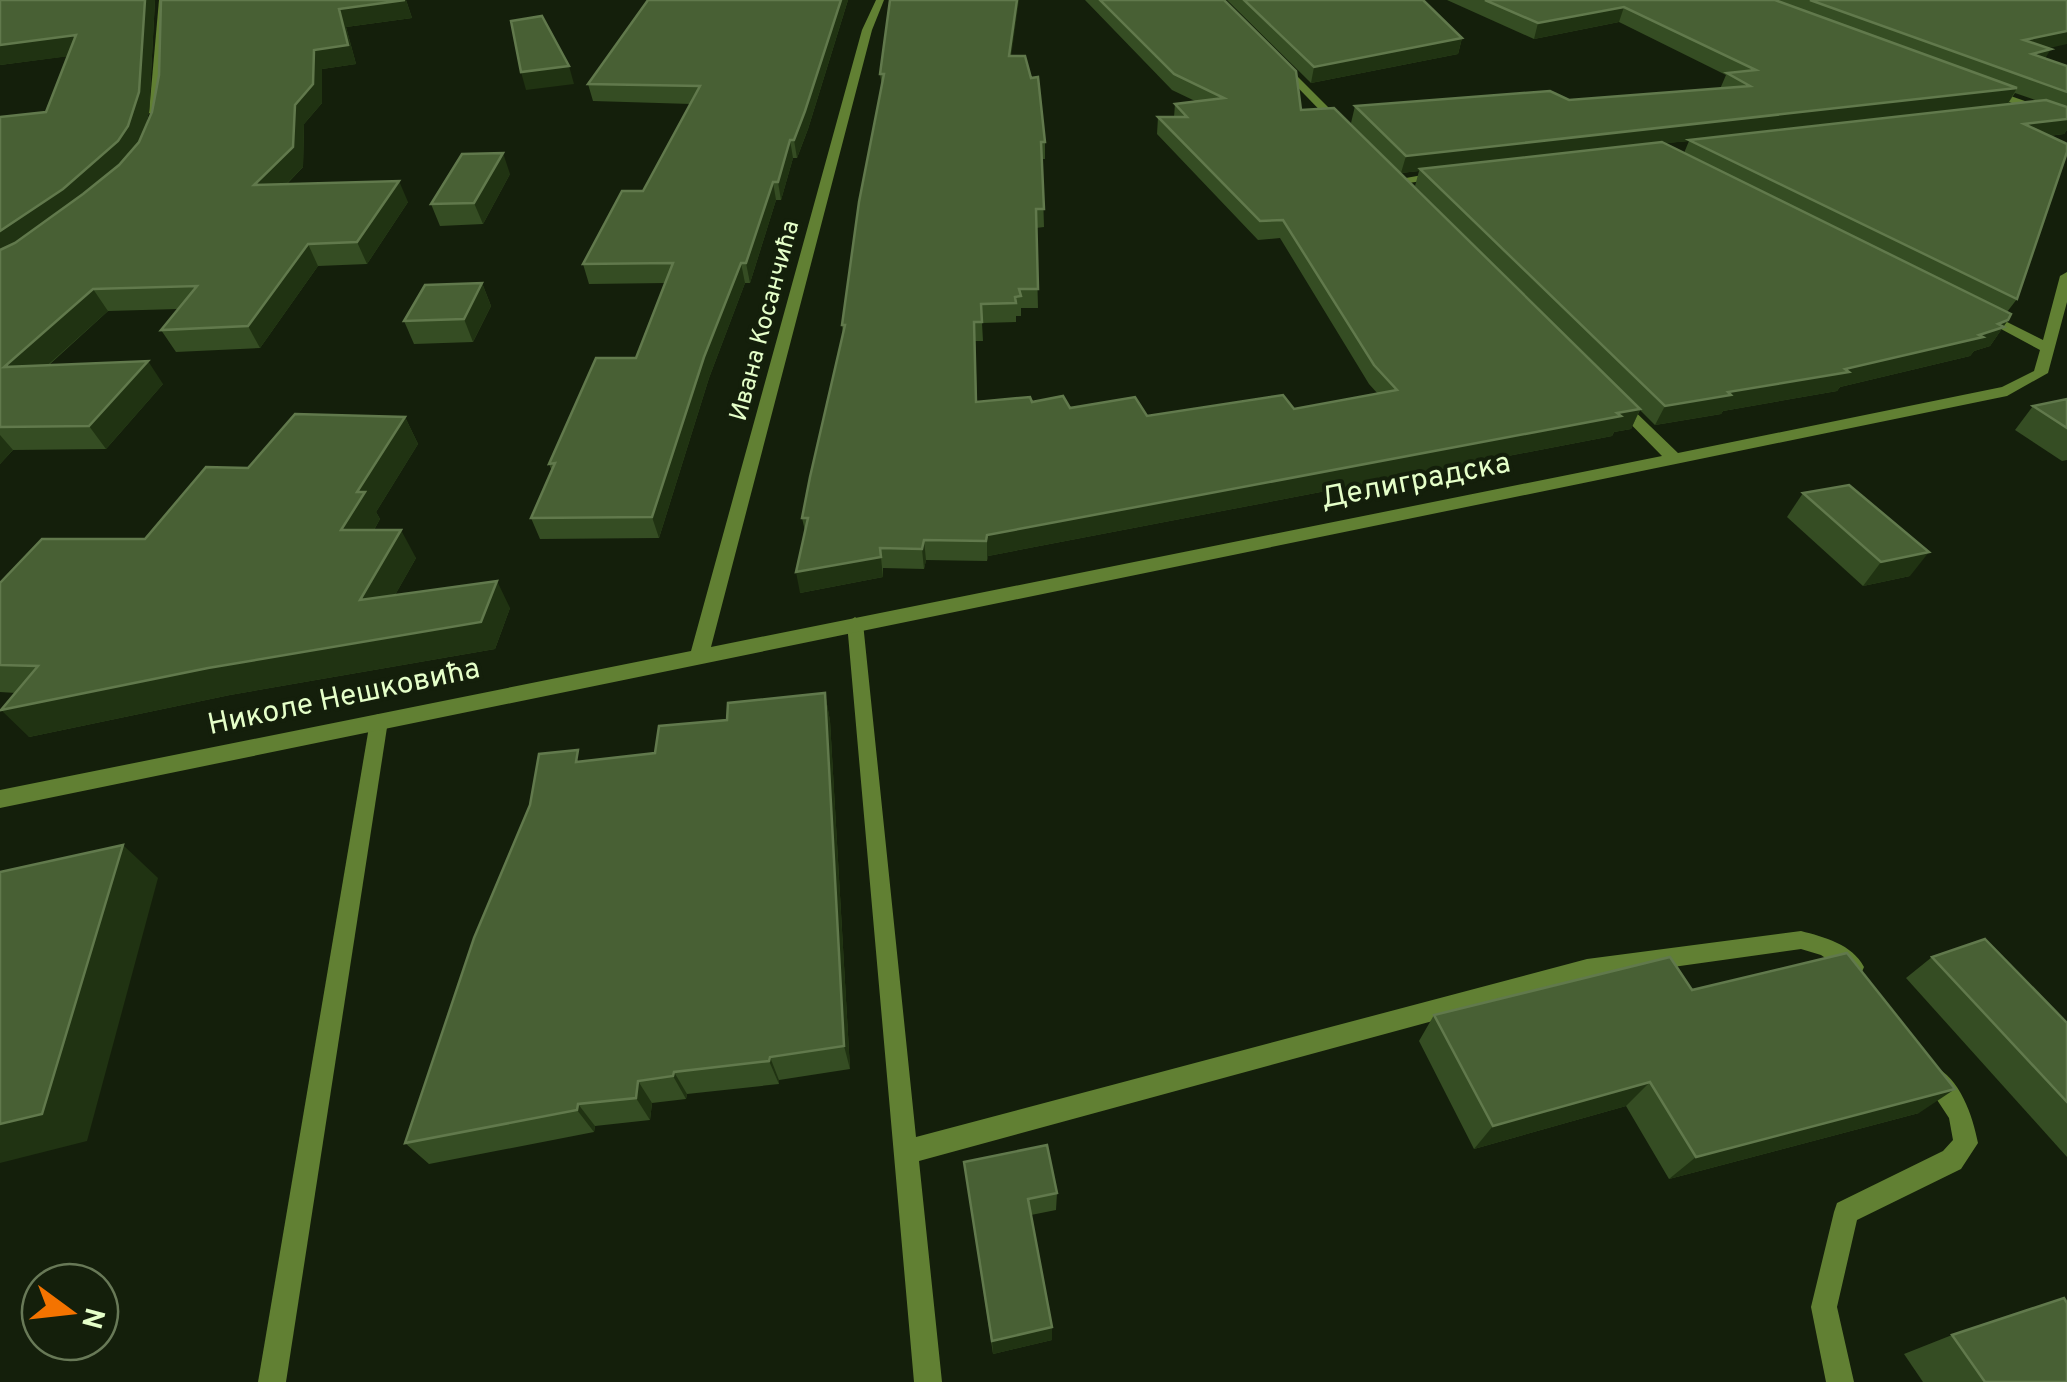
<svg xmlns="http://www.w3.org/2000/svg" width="2067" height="1382" font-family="Overpass,sans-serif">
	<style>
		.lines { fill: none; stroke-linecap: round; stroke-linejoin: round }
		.lane { fill: #618033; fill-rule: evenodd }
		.street { fill: #618033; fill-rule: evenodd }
		.wall { fill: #354d23; fill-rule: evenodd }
		.shaded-wall { fill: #203312 }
		.building { fill: #486034; stroke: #61794c; stroke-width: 2.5 }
		.labels { text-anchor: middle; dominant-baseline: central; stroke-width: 8; stroke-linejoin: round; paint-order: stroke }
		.far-street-label { font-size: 25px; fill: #e5ffc9; stroke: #141f0b }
		.street-label { font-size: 30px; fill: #e5ffc9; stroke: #141f0b }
	</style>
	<rect width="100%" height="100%" fill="#141f0b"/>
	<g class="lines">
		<g class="lane">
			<path d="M855,617L863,623L916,1137L1587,959L1801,931C1824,937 1852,944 1864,967L1861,974L1853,977L1821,955L1801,949L1587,979L919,1161L942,1382H914L847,623Z"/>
			<polygon points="379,714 385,716 388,721 286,1382 258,1382 370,721 373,716"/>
			<path d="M1933,1066C1960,1077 1973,1117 1978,1143L1961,1169L1857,1220L1837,1307L1854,1382H1826L1811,1307L1834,1212L1837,1203L1943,1151L1953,1140L1949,1118L1922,1077L1925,1069Z"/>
		</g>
		<g class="street">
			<polygon points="159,0 167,0 159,113 154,116 149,113"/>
			<polygon points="876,0 884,0 872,30 711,647 1662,456 1612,405 1609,402 1617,397 1622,399 1678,453 2002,387 2034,371 2040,350 1975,315 1987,312 2043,340 2060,276 2067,272 2067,302 2048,373 2007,396 0,808 0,790 691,651 862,30"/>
			<polygon points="1275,60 1281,60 1346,125 1346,129 1338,129 1275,64"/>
			<polygon points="1988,88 2067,116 2067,123 1984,93"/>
			<polygon points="1445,171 1451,175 1449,177 1395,185 1389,181"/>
		</g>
	</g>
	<g class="wall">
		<polygon points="0,0 155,0 149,112 144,130 152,112 406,0 412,18 346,27 356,64 322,69 322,103 304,124 303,167 286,185 408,202 367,264 318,266 260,348 176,352 161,330 178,309 108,311 49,365 163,384 106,449 13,450 0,464 0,117 46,112 68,56 0,65"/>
		<polygon points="648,0 848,0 808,129 797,158 793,158 781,200 776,200 750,283 745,283 709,378 659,538 540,539 531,518 552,471 549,464 636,358 666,283 589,284 583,264 643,191 691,104 593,101 588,84"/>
		<path d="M1085,0H1224L1301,110L1562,332L1415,186L1419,171L1401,173L1351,123L1355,106L1569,100L1720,89L1726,75L1619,22L1534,39L1447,0H2067L2045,59L2067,66V130L2064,134L2049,136L2017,299L2007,312L2008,320L1990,346L1974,351L1970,356L1840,387L1837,391L1723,411L1721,414L1655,425L1640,410L1631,429L1614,432L1612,436L988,556L987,561L926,560L924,569L883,568V577L800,593L805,531L802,518L843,334L842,325L882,86L880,74L1011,56L1045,142V159H1042L1044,227L1036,228L1038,308H1021V316H1016V322L982,323L983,341H975L977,402H1032L1147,416L1294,409L1378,394L1369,384L1280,238L1258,240L1157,134L1158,117H1174L1175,104L1195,101L1172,90ZM2015,93L2038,101L2007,105ZM1689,141L1684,153L1665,143Z"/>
		<polygon points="1227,0 1423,0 1462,38 1458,54 1311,83"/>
		<polygon points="510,174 483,224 440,226 431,204"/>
		<polygon points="482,283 491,306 473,342 414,344 404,321"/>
		<polygon points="2067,399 2067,460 2062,461 2015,430 2033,406"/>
		<polygon points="405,417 418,444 376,512 380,519 374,530 416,558 395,595 510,608 495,649 230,695 29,737 16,693 0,692 0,583 145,539 248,468"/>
		<polygon points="1803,493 1910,576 1863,586 1787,517"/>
		<polygon points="825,693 830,721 850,1069 779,1080 779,1084 687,1094 686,1099 652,1103 650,1120 595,1126 594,1132 429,1164 405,1143 583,761 655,753 727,720"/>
		<polygon points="1932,957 2067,1023 2067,1157 1906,978"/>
		<polygon points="1692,990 1919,1113 1669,1179 1626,1106 1474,1149 1419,1041 1434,1015"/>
		<polygon points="964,1162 1057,1193 1056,1210 1031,1215 1052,1327 1052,1340 993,1354"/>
		<polygon points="1952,1335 2067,1382 1923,1382 1904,1354"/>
	</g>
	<g class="shaded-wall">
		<polygon points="145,0 155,0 149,112 140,145 130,161 0,262 0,231"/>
		<polygon points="406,0 412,18 346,27 356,64 322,69 322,103 304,124 303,167 265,206 254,185 295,105 314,50 339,9"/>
		<polygon points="841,0 848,0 808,129 797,158 794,140"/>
		<polygon points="1017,0 1019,0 1009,72 1009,56"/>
		<polygon points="1624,7 1619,22 1534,39 1538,23"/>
		<polygon points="2067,31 2067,44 2015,56 2024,40"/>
		<polygon points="76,35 86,54 0,65 0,45"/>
		<polygon points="1462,38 1458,54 1311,83 1314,67"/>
		<polygon points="2051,49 2041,65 2032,54"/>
		<polygon points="569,66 574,84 526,90 521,72"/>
		<polygon points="2017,88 2007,105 1422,171 1420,169 1419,171 1401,173 1406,156"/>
		<polygon points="2067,119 2067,130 2064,134 2014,140 2024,124"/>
		<polygon points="790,140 793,158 781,200 778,182"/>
		<polygon points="503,153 510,174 483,224 474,203"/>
		<polygon points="399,181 408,202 367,264 357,242"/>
		<polygon points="773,182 776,200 750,283 746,263"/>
		<polygon points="308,244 318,266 260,348 248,326"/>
		<polygon points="741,263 745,283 709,378 659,538 652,517 704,357"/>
		<polygon points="482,283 491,306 473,342 464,319"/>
		<polygon points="93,289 108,311 21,389 4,367"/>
		<polygon points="2008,320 1990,346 1974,351 1970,356 1840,387 1837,391 1723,411 1721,414 1655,425 1665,406 1845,369 1979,335 1998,324"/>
		<polygon points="148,361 163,384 106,449 89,426"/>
		<polygon points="1640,409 1631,429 1614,432 1612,436 988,556 987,561 987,535"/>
		<polygon points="405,417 418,444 376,512 380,519 358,558 341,530 357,492"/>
		<polygon points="0,435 13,450 0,464"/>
		<polygon points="401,530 416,558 377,627 360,600"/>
		<polygon points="924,540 926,560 924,569 922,549"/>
		<polygon points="880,548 883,577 800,593 796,572"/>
		<polygon points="1929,552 1910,576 1863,586 1881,562"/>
		<polygon points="497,581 510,608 495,649 230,695 29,737 1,710"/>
		<polygon points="825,693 830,721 850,1069 844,1046"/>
		<polygon points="123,845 158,878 87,1141 0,1163 0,1124"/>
		<polygon points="770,1057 779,1080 779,1084 769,1061"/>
		<polygon points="674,1072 687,1094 686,1099 673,1076"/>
		<polygon points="638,1081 652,1103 650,1120 636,1098"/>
		<polygon points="1650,1082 1626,1106 1474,1149 1493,1126"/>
		<polygon points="1955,1089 1919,1113 1669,1179 1696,1157"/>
		<polygon points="578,1104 595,1126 594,1132 577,1110"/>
		<polygon points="1052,1327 1052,1340 993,1354 992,1341"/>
	</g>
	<g class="building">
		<polygon points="0,0 145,0 139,92 128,126 118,141 63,189 0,231 0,117 46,112 76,35 0,45"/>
		<polygon points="161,0 405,0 339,9 348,45 314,50 313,84 295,105 293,147 254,185 399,181 357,242 308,244 248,326 161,330 197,286 93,289 4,367 148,361 89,426 0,427 0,250 15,243 83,194 119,165 139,142 152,112 159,75"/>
		<polygon points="648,0 841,0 805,111 794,140 790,140 778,182 773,182 746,263 741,263 704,357 652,517 531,518 555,463 549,464 596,358 636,358 673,263 583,264 622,191 643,191 700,86 588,84"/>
		<polygon points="890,0 1017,0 1009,56 1025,56 1031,78 1038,77 1045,142 1041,142 1044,209 1036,209 1038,289 1019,289 1021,296 1015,297 1016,303 981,304 982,322 974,322 976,402 1030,397 1032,402 1063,396 1070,408 1135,397 1147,416 1283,395 1294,409 1397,390 1374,365 1283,220 1260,221 1158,117 1187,117 1175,104 1224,98 1174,74 1100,0 1224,0 1296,71 1301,110 1334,108 1640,409 1617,413 1621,416 987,535 986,541 924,540 922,549 880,548 881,557 796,572 808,518 802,518 810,477 845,325 842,325 859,202 884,74 880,74"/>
		<polygon points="1244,0 1423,0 1462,38 1314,67"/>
		<polygon points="1485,0 1775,0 2017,88 1406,156 1355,106 1550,91 1569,100 1750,86 1727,73 1756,70 1624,7 1538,23"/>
		<polygon points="1810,0 2067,0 2067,31 2024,40 2051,49 2032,54 2067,66 2067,92"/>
		<polygon points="542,16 569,66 521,72 511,21"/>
		<polygon points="2046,100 2067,107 2067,119 2024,124 2067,144 2067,152 2017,299 1689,140"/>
		<polygon points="1662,142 2011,314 2008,320 1998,324 2004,327 1979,335 1983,337 1845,369 1849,372 1728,392 1731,395 1665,406 1420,169"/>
		<polygon points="503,153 474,203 431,204 462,154"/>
		<polygon points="482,283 464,319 404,321 425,285"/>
		<polygon points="2067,399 2067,428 2033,406"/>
		<polygon points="295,414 405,417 357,492 365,492 341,530 401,530 360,600 497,581 481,622 208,668 1,710 38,666 0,665 0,583 42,539 145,539 206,467 248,468"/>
		<polygon points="1849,485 1929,552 1881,562 1803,493"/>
		<polygon points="825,693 844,1046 770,1057 769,1061 674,1072 673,1076 638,1081 636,1098 578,1104 577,1110 405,1143 474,938 530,805 539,754 578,750 576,762 655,753 659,726 727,720 728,703"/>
		<polygon points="123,845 42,1114 0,1124 0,872"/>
		<polygon points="1985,939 2067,1023 2067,1102 1932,957"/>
		<polygon points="1847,953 1955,1089 1696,1157 1650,1082 1493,1126 1434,1015 1670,957 1692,990"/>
		<polygon points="1047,1145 1057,1193 1028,1199 1052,1327 992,1341 964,1162"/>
		<polygon points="2064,1298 2067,1303 2067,1382 1985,1382 1952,1335"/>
	</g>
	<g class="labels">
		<g class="far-street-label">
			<text transform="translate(766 321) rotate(-75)">Ивана Косанчића</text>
		</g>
		<g class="street-label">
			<text transform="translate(1416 482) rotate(-11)">Делиградска</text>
			<text transform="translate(344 698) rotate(-12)">Николе Нешковића</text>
		</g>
	</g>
	<g transform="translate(70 1312) rotate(105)"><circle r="48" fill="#141f0b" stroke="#687957" stroke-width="2.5"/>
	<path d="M0-8L18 38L0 25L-18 38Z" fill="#f47300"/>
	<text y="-15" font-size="28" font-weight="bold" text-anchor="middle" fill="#e5ffc9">N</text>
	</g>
</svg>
